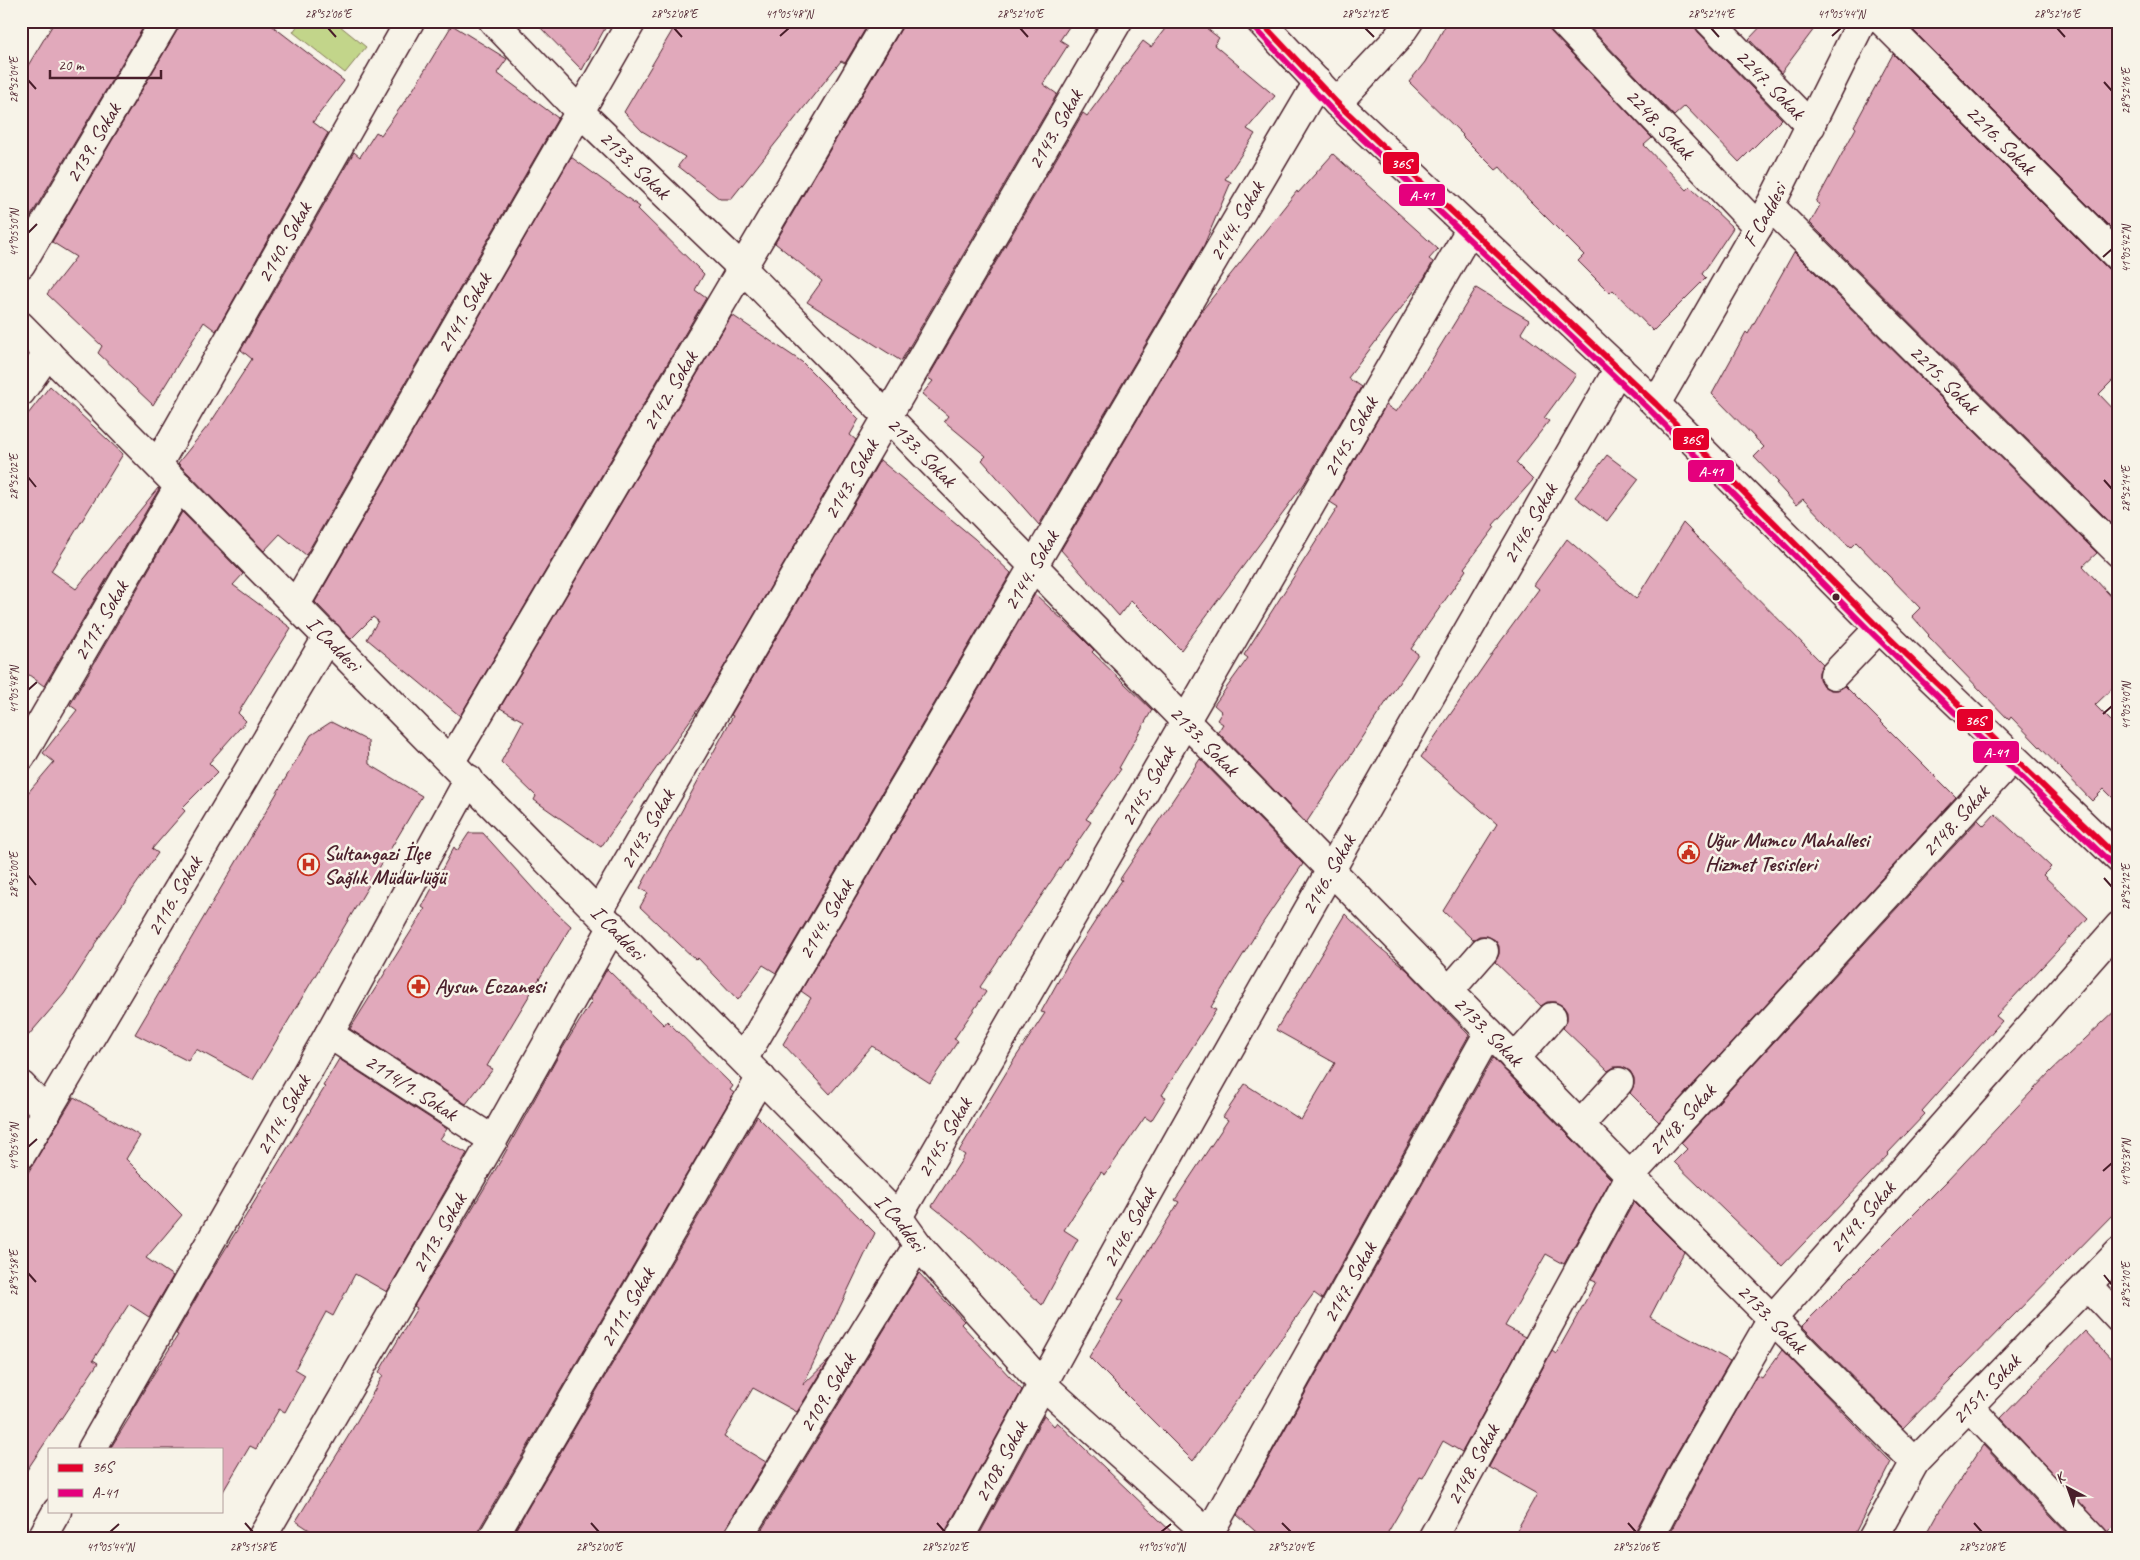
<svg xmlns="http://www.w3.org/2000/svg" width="2140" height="1560" font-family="Caveat,sans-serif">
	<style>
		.green { fill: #c2d58a; stroke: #867a5a }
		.building { fill: #e1a9bb; stroke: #4a1f2b }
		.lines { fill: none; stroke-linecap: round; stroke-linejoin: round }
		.minor-casing { stroke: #4a1f2b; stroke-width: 31 }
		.major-casing { stroke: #4a1f2b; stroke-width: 31 }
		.minor { stroke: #f7f3e8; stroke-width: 28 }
		.major { stroke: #f7f3e8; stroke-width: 28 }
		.bus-1-casing { stroke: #f7f3e8; stroke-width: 10 }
		.bus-2-casing { stroke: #f7f3e8; stroke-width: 10 }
		.bus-1 { stroke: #e4002b; stroke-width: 6 }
		.bus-2 { stroke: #e5007d; stroke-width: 6 }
		.ticks { fill: none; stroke: #4a1f2b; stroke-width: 2 }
		.bus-dot { fill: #4a1f2b; stroke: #f7f3e8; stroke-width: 2 }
		.labels { text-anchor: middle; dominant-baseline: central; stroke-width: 5; stroke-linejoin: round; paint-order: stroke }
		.street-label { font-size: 21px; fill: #4a1f2b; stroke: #f7f3e8 }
		.poi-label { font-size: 21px; font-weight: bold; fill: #4a1f2b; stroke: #f7f3e8; text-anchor: start }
		.line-badge { stroke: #f7f3e8; stroke-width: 2 }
		.badge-label { font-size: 14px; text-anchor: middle; font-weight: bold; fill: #fff }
		.neatline { fill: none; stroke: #4a1f2b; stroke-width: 2 }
		.ticks-label { font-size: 12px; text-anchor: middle; fill: #4a1f2b }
	</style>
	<rect width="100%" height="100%" fill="#f7f3e8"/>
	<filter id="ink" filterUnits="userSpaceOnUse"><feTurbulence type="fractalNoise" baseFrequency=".02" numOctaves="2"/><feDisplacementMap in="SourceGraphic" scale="10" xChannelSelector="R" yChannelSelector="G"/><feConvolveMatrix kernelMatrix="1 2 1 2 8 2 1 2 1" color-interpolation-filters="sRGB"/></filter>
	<g filter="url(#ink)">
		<polygon class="green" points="301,21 334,21 366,47 345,73 293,32"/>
		<g class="building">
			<polygon points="55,21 147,21 26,224 21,221 21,77"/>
			<polygon points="181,21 266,21 344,81 313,122 328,133 216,331 204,322 153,405 98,353 102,346 47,294 76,257 52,242 178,29"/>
			<polygon points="534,21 609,21 582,70"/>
			<polygon points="678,21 870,21 845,63 841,61 731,199 720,199 678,166 685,157 642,131 624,112"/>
			<polygon points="904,21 1073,21 1060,40 1068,45 1043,84 1057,94 901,361 807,302 822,281 775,243 901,29"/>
			<polygon points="1171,21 1197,21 1219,38 1214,45 1275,96 1247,129 1255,134 1225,179 1231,182 1204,245 1039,525 982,460 986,456 944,421 948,416 922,394 933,381 928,378 1083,113 1087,116 1143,41 1151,47"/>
			<polygon points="1448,21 1547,21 1551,32 1652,138 1644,145 1687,190 1690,187 1733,228 1702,274 1706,278 1653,331 1613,290 1610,293 1578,261 1584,255 1528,199 1500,167 1496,170 1462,136 1463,135 1409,82 1425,62"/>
			<polygon points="1584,21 1691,21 1698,32 1782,119 1739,162 1685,106 1674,116"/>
			<polygon points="1766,21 1820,21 1781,73 1749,39"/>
			<polygon points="1910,21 2119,21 2119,236 1908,25"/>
			<polygon points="452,25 507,59 497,73 558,118 306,555 280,534 264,551 178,463 211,422 252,359 241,350 354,152 360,157 376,132 381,135 414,88"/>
			<polygon points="1893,54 2108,269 2119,273 2119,374 2099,394 2119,415 2119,531 1810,223 1820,205 1816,202 1856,128 1854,126"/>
			<polygon points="1333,154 1438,249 1429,259 1433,262 1424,278 1348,378 1361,387 1304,484 1181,650 1131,600 1119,616 1061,550 1200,313 1297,191 1298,193"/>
			<polygon points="571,157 640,207 638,209 704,274 695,290 706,298 460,716 367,639 378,621 373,617 351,639 315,602"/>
			<polygon points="1794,252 2097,553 2083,566 2119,605 2119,682 2095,705 2119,729 2119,804 2104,789 2092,801 2011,717 2009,720 1928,636 1929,635 1912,616 1920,608 1856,542 1850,548 1803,499 1796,505 1776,483 1778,482 1754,457 1764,447 1712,394 1746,332 1748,334"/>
			<polygon points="1476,288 1529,320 1521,333 1576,375 1544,418 1549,421 1516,463 1533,480 1493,525 1495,527 1464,568 1466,570 1411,649 1418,654 1306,823 1218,732 1223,724 1217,720 1222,712 1214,705 1248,658 1244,655 1338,507 1330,502 1386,405 1396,412 1420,379"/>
			<polygon points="732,315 802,362 859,419 850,435 856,440 705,699 601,847 534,800 536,796 501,762 523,721 500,708"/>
			<polygon points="50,386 123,454 51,571 76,589 158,488 159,489 44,686 21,669 21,423"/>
			<polygon points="1607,455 1639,479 1607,521 1575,497"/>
			<polygon points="880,460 975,539 1011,573 776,973 763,965 738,1000 698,958 696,960 640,907 648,893 640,888 733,716 731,715"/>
			<polygon points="182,512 243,574 233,585 291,628 238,713 246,721 209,763 218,772 182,808 185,811 152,849 158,853 94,945 95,946 64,994 21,1044 21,801 54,762 43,753 77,710 70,705"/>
			<polygon points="1683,523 1823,664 1819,672 1819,679 1823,686 1831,690 1838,690 1845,686 1956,797 1659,1122 1630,1093 1634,1085 1634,1078 1630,1071 1622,1067 1614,1067 1608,1071 1563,1028 1567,1020 1567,1012 1563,1006 1555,1002 1547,1002 1541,1006 1495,962 1499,954 1499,946 1495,940 1487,936 1479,936 1473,940 1443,911 1497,824 1421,757 1501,641 1539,589 1534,585 1567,539 1636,599"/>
			<polygon points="1035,594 1080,636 1094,650 1092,652 1152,710 1119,768 1121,769 1086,819 1091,822 980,987 986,992 954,1039 958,1041 930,1083 872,1046 830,1094 783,1044 811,998 801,991"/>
			<polygon points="331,722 368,741 369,764 422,796 253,1080 196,1049 188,1061 135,1034 311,735"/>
			<polygon points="1200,759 1303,864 1262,924 1211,1007 1216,1010 1162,1095 1166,1097 1151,1121 1145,1117 1105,1175 1101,1172 1064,1230 1078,1239 1042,1305 967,1234 932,1206 965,1155 959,1151 1012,1063 1045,1013 1041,1012 1070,960 1122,880 1120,879"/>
			<polygon points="1995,814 2051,867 2043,875 2088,918 1996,1016 2002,1021 1922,1111 1925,1114 1888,1153 1889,1154 1782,1266 1674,1162 1687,1149 1681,1143 1978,820 1984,826"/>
			<polygon points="469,833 483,833 545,902 571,926 487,1066 493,1069 466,1104 350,1029 425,909 422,907 454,847 457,851"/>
			<polygon points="1345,914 1378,946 1407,970 1469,1035 1322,1299 1314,1293 1193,1461 1089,1357 1123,1301 1118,1299 1179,1202 1175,1200 1228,1120 1223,1117 1245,1084 1301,1120 1335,1063 1276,1030"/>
			<polygon points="607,969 664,1025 667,1021 733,1086 730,1090 734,1093 478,1531 476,1539 323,1539 296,1521 349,1435 383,1375 379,1372 417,1308 414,1306 500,1162 561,1051 592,1001 590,1000"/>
			<polygon points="2119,1007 2119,1208 1903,1428 1802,1326 1946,1182 2050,1072"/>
			<polygon points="1493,1058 1611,1179 1564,1264 1546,1254 1505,1326 1525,1337 1462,1452 1443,1441 1423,1478 1420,1477 1384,1539 1264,1539 1237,1515"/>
			<polygon points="339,1059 447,1129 440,1139 467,1153 387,1292 355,1274 333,1316 326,1312 295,1369 305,1375 285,1412 279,1409 256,1449 250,1446 221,1495 221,1449 110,1449 131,1415 130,1414 153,1375 178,1335 176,1334 210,1274 325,1087 323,1086"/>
			<polygon points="74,1097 140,1136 126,1159 182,1215 146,1258 173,1276 149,1317 129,1304 93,1360 98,1363 21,1479 21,1184"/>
			<polygon points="757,1116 875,1233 803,1385 829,1360 797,1412 753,1388 724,1437 766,1462 724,1531 721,1539 510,1539"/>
			<polygon points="1634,1202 1684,1252 1650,1317 1730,1361 1669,1466 1635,1532 1634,1539 1512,1539 1537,1494 1489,1467 1552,1351 1556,1354 1596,1282 1591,1280"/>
			<polygon points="919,1273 964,1321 961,1324 1022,1390 945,1532 943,1539 756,1539"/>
			<polygon points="2085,1331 2119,1367 2119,1521 2107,1532 2001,1418"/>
			<polygon points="1782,1350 1891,1462 1852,1539 1667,1539 1697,1480 1757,1375 1762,1378"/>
			<polygon points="1044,1415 1054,1426 1057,1422 1179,1539 977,1539"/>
			<polygon points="1983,1445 2072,1539 1924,1539 1940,1510"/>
		</g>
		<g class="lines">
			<defs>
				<g id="minor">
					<path id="s1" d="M493,21L580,112L742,268L1630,1176L1915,1462"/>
					<path id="s2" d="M1562,21L1758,227"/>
					<path id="s3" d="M1709,21L1811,126"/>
					<path id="s4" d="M1882,21L2119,258"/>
					<polyline points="1337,103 1396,40 1409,21"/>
					<path id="s5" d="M1770,206L2119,553"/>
					<path id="s6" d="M21,264L165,21"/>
					<path id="s7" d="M21,326L898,1217L918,1245L1042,1384L1214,1539"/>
					<polyline points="21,392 48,353"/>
					<path id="s8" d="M1656,404L1770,206L1862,21"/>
					<path id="s9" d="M158,464L410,21"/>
					<path id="s10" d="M296,604L632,21"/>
					<polyline points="1834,675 1879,628"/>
					<path id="s11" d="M21,757L179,486"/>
					<path id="s12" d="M451,761L888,21"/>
					<path id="s13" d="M599,911L1118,21"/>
					<polyline points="1449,991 1484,951"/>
					<path id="s14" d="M329,1034L493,1140"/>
					<path id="s15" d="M744,1058L1318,82"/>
					<polyline points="1515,1059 1552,1017"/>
					<polyline points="21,1085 47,1112"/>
					<polyline points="1580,1125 1619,1082"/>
					<path id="s16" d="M21,1155L328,636"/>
					<path id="s17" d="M898,1217L1471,228"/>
					<polyline points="2087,1285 2119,1319"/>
					<polyline points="1969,1407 2094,1539"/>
					<path id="s18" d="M92,1449L329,1034L469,779"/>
					<polyline points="41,1539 57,1511"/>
					<path id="s19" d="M261,1539L493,1140L613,926"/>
					<path id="s20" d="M492,1539L761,1077"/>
					<path id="s21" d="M737,1539L918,1245"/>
					<path id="s22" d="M959,1539C1170,1144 1396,757 1619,368"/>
					<path id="s23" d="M1206,1539L1489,1032"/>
					<path id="s24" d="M1432,1539L1630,1176L2012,759"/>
					<path id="s25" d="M1649,1539L1683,1473L1772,1319L2119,926"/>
					<path id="s26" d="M1872,1539L1915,1462L2119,1252"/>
				</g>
				<polyline id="major" points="1260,21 1337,103 1656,404 1879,628 2119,859"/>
			</defs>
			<use href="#minor" class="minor-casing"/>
			<use href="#major" class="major-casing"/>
			<use href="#minor" class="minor"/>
			<use href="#major" class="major"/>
			<defs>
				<polyline id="bus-1" points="1260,21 1337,103 1656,404 1879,628 2119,859"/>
				<polyline id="bus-2" points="1254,27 1331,109 1650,410 1873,634 2113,865"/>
			</defs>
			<use href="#bus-1" class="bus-1-casing"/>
			<use href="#bus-2" class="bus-2-casing"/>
			<use href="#bus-1" class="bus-1"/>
			<use href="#bus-2" class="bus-2"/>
		</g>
	</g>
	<path class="ticks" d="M328,28L336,37M674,28L682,37M1020,28L1028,37M1365,28L1374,37M1711,28L1719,37M2057,28L2065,37M780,36L789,28M1832,36L1841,28M28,80L36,89M2104,82L2112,91M28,233L37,224M2103,257L2112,249M28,477L36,487M2104,480L2112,489M28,690L37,682M2103,714L2112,706M28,875L36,885M2104,878L2112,887M28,1147L37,1139M2103,1171L2112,1163M28,1273L36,1282M2104,1275L2112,1285M245,1523L253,1532M591,1523L599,1532M937,1523L945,1532M1282,1523L1291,1532M1628,1523L1636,1532M1974,1523L1982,1532M110,1532L119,1524M1161,1532L1171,1524"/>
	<defs>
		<symbol id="civic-ring" viewBox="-11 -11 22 22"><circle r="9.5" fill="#f7f3e8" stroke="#c8321e" stroke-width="1.5"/><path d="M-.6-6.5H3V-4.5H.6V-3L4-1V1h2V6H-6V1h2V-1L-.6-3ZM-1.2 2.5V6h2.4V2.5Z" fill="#c8321e"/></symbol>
		<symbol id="hospital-ring" viewBox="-11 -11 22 22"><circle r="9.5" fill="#f7f3e8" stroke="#c8321e" stroke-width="1.5"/><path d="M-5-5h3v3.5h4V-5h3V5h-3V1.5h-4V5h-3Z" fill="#c8321e"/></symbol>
		<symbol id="pharmacy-ring" viewBox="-11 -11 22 22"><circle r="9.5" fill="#f7f3e8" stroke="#c8321e" stroke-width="1.5"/><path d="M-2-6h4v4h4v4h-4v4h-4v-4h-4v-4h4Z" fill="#c8321e"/></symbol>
	</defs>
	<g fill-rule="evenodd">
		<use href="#civic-ring" x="1676" y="840" width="25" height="25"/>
		<use href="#hospital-ring" x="296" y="852" width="25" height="25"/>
		<use href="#pharmacy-ring" x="406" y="974" width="25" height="25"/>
	</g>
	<circle class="bus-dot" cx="1836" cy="597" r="4.5"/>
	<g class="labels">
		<g class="street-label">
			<text stroke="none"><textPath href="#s3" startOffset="88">2247. Sokak</textPath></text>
			<text stroke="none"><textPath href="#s2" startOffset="142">2248. Sokak</textPath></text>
			<text stroke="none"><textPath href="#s13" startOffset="905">2143. Sokak</textPath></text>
			<text stroke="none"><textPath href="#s4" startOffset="168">2216. Sokak</textPath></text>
			<text stroke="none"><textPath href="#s6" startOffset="141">2139. Sokak</textPath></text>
			<text stroke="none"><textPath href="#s1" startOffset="202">2133. Sokak</textPath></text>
			<text stroke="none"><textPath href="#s8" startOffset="218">F Caddesi</textPath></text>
			<text stroke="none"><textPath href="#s15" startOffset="971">2144. Sokak</textPath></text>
			<text stroke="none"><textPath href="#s9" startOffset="255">2140. Sokak</textPath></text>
			<text stroke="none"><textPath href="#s10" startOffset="336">2141. Sokak</textPath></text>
			<text stroke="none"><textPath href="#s5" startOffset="246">2215. Sokak</textPath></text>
			<text stroke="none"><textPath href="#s12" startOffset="430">2142. Sokak</textPath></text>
			<text stroke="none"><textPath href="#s17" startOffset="902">2145. Sokak</textPath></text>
			<text stroke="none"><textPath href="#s1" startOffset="608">2133. Sokak</textPath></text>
			<text stroke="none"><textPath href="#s13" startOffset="500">2143. Sokak</textPath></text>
			<text stroke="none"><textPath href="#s22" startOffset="1165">2146. Sokak</textPath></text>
			<text stroke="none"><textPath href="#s15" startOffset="566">2144. Sokak</textPath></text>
			<text stroke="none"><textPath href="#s11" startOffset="158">2117. Sokak</textPath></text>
			<text stroke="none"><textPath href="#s7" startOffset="446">I Caddesi</textPath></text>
			<text stroke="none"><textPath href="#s1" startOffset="1012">2133. Sokak</textPath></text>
			<text stroke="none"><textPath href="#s17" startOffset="498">2145. Sokak</textPath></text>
			<text stroke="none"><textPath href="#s24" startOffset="895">2148. Sokak</textPath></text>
			<text stroke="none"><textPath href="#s13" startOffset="95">2143. Sokak</textPath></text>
			<text stroke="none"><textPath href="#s22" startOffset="760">2146. Sokak</textPath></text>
			<text stroke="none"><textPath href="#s16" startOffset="301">2116. Sokak</textPath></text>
			<text stroke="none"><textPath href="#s15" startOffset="161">2144. Sokak</textPath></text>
			<text stroke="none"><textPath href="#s7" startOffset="851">I Caddesi</textPath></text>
			<text stroke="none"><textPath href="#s1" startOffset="1418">2133. Sokak</textPath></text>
			<text stroke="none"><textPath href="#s14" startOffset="98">2114/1. Sokak</textPath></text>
			<text stroke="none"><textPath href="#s18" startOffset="385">2114. Sokak</textPath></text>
			<text stroke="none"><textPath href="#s24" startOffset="490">2148. Sokak</textPath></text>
			<text stroke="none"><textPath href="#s17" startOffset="92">2145. Sokak</textPath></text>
			<text stroke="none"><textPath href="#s25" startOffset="388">2149. Sokak</textPath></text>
			<text stroke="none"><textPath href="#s7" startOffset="1256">I Caddesi</textPath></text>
			<text stroke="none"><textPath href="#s22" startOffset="355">2146. Sokak</textPath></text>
			<text stroke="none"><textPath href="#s19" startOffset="354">2113. Sokak</textPath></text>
			<text stroke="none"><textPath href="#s23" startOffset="294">2147. Sokak</textPath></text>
			<text stroke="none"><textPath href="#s20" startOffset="268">2111. Sokak</textPath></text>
			<text stroke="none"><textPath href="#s1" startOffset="1822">2133. Sokak</textPath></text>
			<text stroke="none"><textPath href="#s26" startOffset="190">2151. Sokak</textPath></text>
			<text stroke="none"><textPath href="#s21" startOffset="172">2109. Sokak</textPath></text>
			<text stroke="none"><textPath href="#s22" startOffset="88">2108. Sokak</textPath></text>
			<text stroke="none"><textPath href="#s24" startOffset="85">2148. Sokak</textPath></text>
		</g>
		<g class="poi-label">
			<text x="1705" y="840">Uğur Mumcu Mahallesi<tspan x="1705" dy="24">Hizmet Tesisleri</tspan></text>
			<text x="324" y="853">Sultangazi İlçe<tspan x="324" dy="24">Sağlık Müdürlüğü</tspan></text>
			<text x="435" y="986">Aysun Eczanesi</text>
		</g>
	</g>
	<g class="line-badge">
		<rect x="1382" y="151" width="38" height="24" rx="5" fill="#e4002b"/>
		<rect x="1398" y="183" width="48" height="24" rx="5" fill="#e5007d"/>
		<rect x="1672" y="427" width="38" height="24" rx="5" fill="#e4002b"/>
		<rect x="1687" y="459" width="48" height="24" rx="5" fill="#e5007d"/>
		<rect x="1956" y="708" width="38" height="24" rx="5" fill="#e4002b"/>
		<rect x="1972" y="740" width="48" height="24" rx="5" fill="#e5007d"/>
	</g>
	<g class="badge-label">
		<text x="1401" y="168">36S</text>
		<text x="1422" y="200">A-41</text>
		<text x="1691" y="444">36S</text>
		<text x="1711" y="476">A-41</text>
		<text x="1975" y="725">36S</text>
		<text x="1996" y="757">A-41</text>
	</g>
	<rect width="2140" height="1560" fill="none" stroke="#f7f3e8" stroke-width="55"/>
	<rect x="48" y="1448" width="175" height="65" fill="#f7f3e8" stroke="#b29e9c"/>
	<rect x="58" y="1464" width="25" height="8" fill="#e4002b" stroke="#b29e9c"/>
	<text x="92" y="1472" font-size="15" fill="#4a1f2b">36S</text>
	<rect x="58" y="1489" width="25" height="8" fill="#e5007d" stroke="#b29e9c"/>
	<text x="92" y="1498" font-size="15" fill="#4a1f2b">A-41</text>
	<g transform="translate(2068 1488) rotate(319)" stroke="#f7f3e8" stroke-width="4" paint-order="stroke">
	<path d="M0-4L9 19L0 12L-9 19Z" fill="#4a1f2b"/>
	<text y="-8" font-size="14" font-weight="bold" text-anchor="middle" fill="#4a1f2b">K</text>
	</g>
	<path d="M50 70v8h111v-8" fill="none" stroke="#4a1f2b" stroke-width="2.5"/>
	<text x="58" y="70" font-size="15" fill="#4a1f2b" stroke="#f7f3e8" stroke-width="4" paint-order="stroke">20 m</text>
	<rect x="28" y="28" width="2084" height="1504" class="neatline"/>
	<g class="ticks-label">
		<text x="328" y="18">28°52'06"E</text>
		<text x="674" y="18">28°52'08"E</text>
		<text x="789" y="18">41°05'48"N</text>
		<text x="1020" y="18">28°52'10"E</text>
		<text x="1365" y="18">28°52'12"E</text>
		<text x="1711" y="18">28°52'14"E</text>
		<text x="1841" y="18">41°05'44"N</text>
		<text x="2057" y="18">28°52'16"E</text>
		<text transform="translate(14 80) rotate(-90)" y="4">28°52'04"E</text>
		<text transform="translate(2126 91) rotate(-90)" y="4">28°52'16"E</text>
		<text transform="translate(14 233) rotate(-90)" y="4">41°05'50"N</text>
		<text transform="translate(2126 249) rotate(-90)" y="4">41°05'42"N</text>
		<text transform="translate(14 477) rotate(-90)" y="4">28°52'02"E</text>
		<text transform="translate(2126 489) rotate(-90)" y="4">28°52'14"E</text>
		<text transform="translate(14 690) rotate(-90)" y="4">41°05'48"N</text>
		<text transform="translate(2126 706) rotate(-90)" y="4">41°05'40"N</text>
		<text transform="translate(14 875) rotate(-90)" y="4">28°52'00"E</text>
		<text transform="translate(2126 887) rotate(-90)" y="4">28°52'12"E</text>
		<text transform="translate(14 1147) rotate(-90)" y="4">41°05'46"N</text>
		<text transform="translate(2126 1163) rotate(-90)" y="4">41°05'38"N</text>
		<text transform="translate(14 1273) rotate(-90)" y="4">28°51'58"E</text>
		<text transform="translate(2126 1285) rotate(-90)" y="4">28°52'10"E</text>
		<text x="110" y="1551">41°05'44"N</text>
		<text x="253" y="1551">28°51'58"E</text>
		<text x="599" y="1551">28°52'00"E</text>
		<text x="945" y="1551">28°52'02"E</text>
		<text x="1161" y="1551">41°05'40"N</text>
		<text x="1291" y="1551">28°52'04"E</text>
		<text x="1636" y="1551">28°52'06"E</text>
		<text x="1982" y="1551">28°52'08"E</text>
	</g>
</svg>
